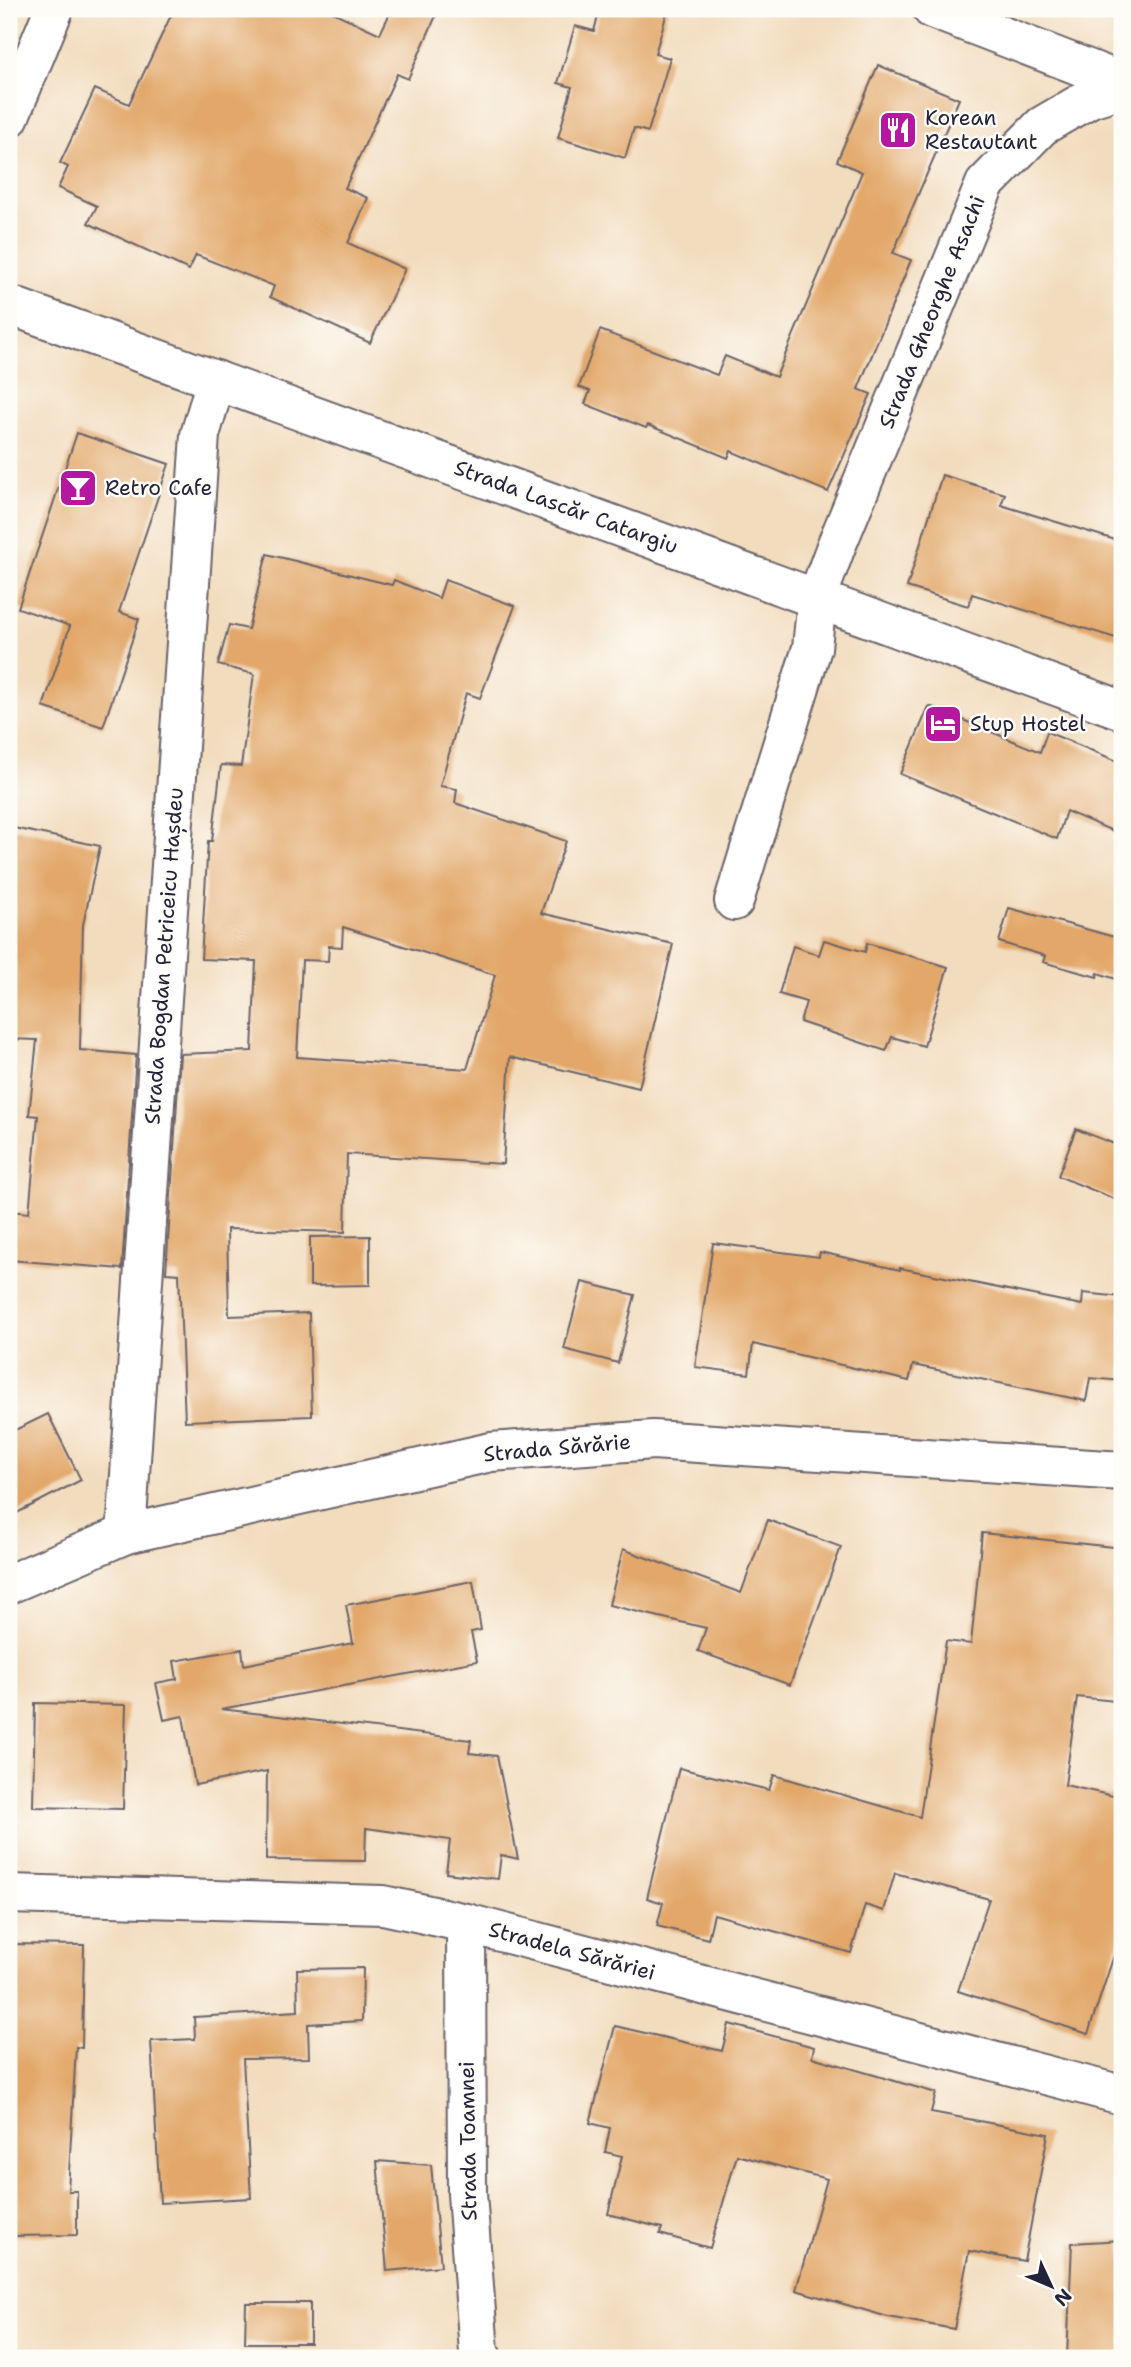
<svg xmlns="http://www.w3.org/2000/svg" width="1131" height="2367" font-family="'Shantell Sans',sans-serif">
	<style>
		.building { fill: #e2a769; fill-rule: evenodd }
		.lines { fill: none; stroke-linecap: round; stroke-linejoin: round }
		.minor-casing { stroke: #6b6369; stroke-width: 42 }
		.minor { stroke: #fff; stroke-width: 38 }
		.labels { text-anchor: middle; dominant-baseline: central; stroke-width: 5; stroke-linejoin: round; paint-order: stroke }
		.poi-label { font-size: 21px; fill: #22223b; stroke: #fdfcf7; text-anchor: start }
		.street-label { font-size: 21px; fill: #22223b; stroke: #fdfcf7 }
	</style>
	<rect width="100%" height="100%" fill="#fdfcf7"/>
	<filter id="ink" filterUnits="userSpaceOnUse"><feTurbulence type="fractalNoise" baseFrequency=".0143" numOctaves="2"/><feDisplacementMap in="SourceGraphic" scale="14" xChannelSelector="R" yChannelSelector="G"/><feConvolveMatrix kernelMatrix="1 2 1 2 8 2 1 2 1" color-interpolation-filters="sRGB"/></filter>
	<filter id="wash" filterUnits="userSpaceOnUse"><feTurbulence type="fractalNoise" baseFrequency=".00686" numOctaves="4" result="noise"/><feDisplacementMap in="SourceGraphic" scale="28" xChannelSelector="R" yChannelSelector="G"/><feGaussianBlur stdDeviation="1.57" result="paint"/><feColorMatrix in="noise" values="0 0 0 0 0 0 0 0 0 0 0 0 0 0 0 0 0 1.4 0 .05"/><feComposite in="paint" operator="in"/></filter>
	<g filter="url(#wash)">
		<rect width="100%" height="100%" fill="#f2dcbe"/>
		<g id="blocks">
			<g class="building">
				<polygon points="174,9 326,9 380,34 392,9 439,9 408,79 397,74 345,188 368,198 348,243 405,269 370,343 270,297 274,286 196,255 189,270 88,223 97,206 58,188 68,167 60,163 95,89 129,104"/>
				<polygon points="600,9 668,9 655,54 670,58 648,132 634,128 625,158 558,138 572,87 558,83 575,26 594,31"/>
				<polygon points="878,65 959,99 893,253 911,260 858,389 871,394 828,492 731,451 728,458 648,425 646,428 585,404 590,391 579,387 600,330 717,375 725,356 776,377 862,172 837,161"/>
				<polygon points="77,433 169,464 119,612 139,619 103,727 43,707 70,626 18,608"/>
				<polygon points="942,475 1005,494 1001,505 1122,542 1122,640 972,594 968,606 907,587"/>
				<path d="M267,554L392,585L394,580L439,598L445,580L515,606L480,698L466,693L440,786L457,789L455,803L566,841L541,913L673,944L639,1088L510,1057L503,1164L347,1154L345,1232L227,1229L229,1316L309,1313L312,1416L185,1421L179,1274L166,1273L180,1054L252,1051L256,961L201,959L208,841H212L221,765L241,766L254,674L218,665L229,625L248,629ZM343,927L495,975L467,1069L297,1057L302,960L328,961L329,946L342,947Z"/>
				<polygon points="929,706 1040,752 1047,732 1122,763 1122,835 1066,811 1057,839 900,774"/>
				<polygon points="9,827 100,846 83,925 80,1050 136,1055 122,1269 9,1260 9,1211 29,1213 38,1116 29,1115 37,1040 9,1039"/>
				<polygon points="1009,908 1122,939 1122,981 1098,973 1097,977 1043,962 1045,956 999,942"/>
				<polygon points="824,940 865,952 867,943 948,967 924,1046 892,1037 886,1051 800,1022 806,1002 779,994 793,946 819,955"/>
				<polygon points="1076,1129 1122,1147 1122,1202 1058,1176"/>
				<polygon points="370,1236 370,1285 310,1286 310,1237"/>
				<polygon points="713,1243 819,1257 820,1252 900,1270 900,1268 1082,1305 1083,1293 1122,1297 1122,1381 1090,1378 1086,1401 913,1365 909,1381 753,1344 749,1374 695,1367"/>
				<polygon points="582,1282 635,1295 618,1363 564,1349"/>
				<polygon points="48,1414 81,1480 9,1517 9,1433"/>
				<polygon points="768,1520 841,1547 790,1685 698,1651 706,1628 609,1605 623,1549 741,1593"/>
				<polygon points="982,1533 1122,1548 1122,1691 1116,1690 1115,1701 1077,1697 1065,1785 1122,1798 1122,1931 1088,2034 958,1991 989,1899 895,1873 884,1911 865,1905 851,1953 714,1914 708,1939 657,1926 663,1903 647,1898 679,1768 769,1790 774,1775 920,1817 946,1641 971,1644"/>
				<polygon points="473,1581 481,1630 471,1632 477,1661 221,1709 471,1740 469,1753 497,1756 518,1859 501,1855 498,1879 446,1873 450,1840 366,1828 365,1861 266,1860 267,1771 195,1785 183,1716 164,1720 156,1683 177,1679 174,1661 242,1649 244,1665 353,1643 346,1605"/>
				<polygon points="35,1703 126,1705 123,1809 33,1807"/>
				<polygon points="9,1944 84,1945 82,2048 76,2047 68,2191 77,2191 77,2235 9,2236"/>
				<polygon points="363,1968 362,2021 308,2024 309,2058 243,2059 251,2198 160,2203 151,2041 195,2039 194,2017 298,2011 297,1969"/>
				<polygon points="729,2024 814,2047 812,2057 936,2093 931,2112 1048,2134 1024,2261 969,2251 954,2329 888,2317 796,2290 827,2179 737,2155 710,2248 660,2234 662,2228 608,2214 622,2156 605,2152 610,2128 590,2123 615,2026 722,2051"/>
				<polygon points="377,2161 431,2165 441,2266 387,2271"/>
				<polygon points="1122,2240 1122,2358 1067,2358 1072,2243"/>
				<polygon points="246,2303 310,2303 310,2343 245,2343"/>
			</g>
		</g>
	</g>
	<g filter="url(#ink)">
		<use href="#blocks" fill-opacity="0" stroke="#6b6369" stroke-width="2"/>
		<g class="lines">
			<defs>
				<g id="minor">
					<polyline points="932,9 1122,82"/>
					<polyline points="9,118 54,9"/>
					<polyline points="9,305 1122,710"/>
					<polyline points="734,901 812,648 817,598 835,549 985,184 1042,126 1090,98 1122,88"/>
					<polyline points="126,1534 200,435 216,380"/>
					<polyline points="9,1584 126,1534 491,1452 653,1440 1122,1471"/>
					<polyline points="9,1894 383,1905 466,1923 1122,2095"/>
					<polyline points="466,1923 467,2194 479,2352 482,2358"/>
				</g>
			</defs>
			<use href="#minor" class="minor-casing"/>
			<use href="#minor" class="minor"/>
		</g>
	</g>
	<defs>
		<symbol id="restaurant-square" viewBox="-11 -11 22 22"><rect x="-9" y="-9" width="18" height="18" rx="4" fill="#b5179e" stroke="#fdfcf7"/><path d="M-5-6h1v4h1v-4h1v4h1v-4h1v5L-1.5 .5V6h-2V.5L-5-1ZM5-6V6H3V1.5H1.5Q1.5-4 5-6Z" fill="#fff"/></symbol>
		<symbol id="bar-square" viewBox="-11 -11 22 22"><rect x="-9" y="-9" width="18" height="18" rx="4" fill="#b5179e" stroke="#fdfcf7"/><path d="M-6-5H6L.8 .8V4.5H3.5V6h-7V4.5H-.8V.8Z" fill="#fff"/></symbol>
		<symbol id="hotel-square" viewBox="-11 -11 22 22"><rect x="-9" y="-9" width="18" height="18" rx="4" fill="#b5179e" stroke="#fdfcf7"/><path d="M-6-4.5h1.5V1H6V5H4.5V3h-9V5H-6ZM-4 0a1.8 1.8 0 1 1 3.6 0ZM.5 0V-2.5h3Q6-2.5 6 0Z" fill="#fff"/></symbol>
	</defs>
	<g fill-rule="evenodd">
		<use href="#restaurant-square" x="876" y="108" width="44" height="44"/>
		<use href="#bar-square" x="56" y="466" width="44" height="44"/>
		<use href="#hotel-square" x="921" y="702" width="44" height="44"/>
	</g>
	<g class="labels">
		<g class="poi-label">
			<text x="925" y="118">Korean<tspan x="925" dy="24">Restautant</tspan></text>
			<text x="105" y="488">Retro Cafe</text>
			<text x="970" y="724">Stup Hostel</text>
		</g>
		<g class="street-label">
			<text transform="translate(932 312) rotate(-68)">Strada Gheorghe Asachi</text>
			<text transform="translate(566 507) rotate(20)">Strada Lascăr Catargiu</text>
			<text transform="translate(164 956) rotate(-86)">Strada Bogdan Petriceicu Hașdeu</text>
			<text transform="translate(557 1448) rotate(-5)">Strada Sărărie</text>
			<text transform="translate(572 1951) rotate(15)">Stradela Sărăriei</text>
			<text transform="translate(468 2141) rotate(-91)">Strada Toamnei</text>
		</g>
	</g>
	<rect width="1131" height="2367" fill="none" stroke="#fdfcf7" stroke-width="35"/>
	<g transform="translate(1051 2286) rotate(134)" stroke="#fdfcf7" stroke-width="5" paint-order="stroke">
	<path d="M0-5L12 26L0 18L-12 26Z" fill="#22223b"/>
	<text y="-10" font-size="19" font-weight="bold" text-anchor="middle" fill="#22223b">N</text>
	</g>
</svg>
